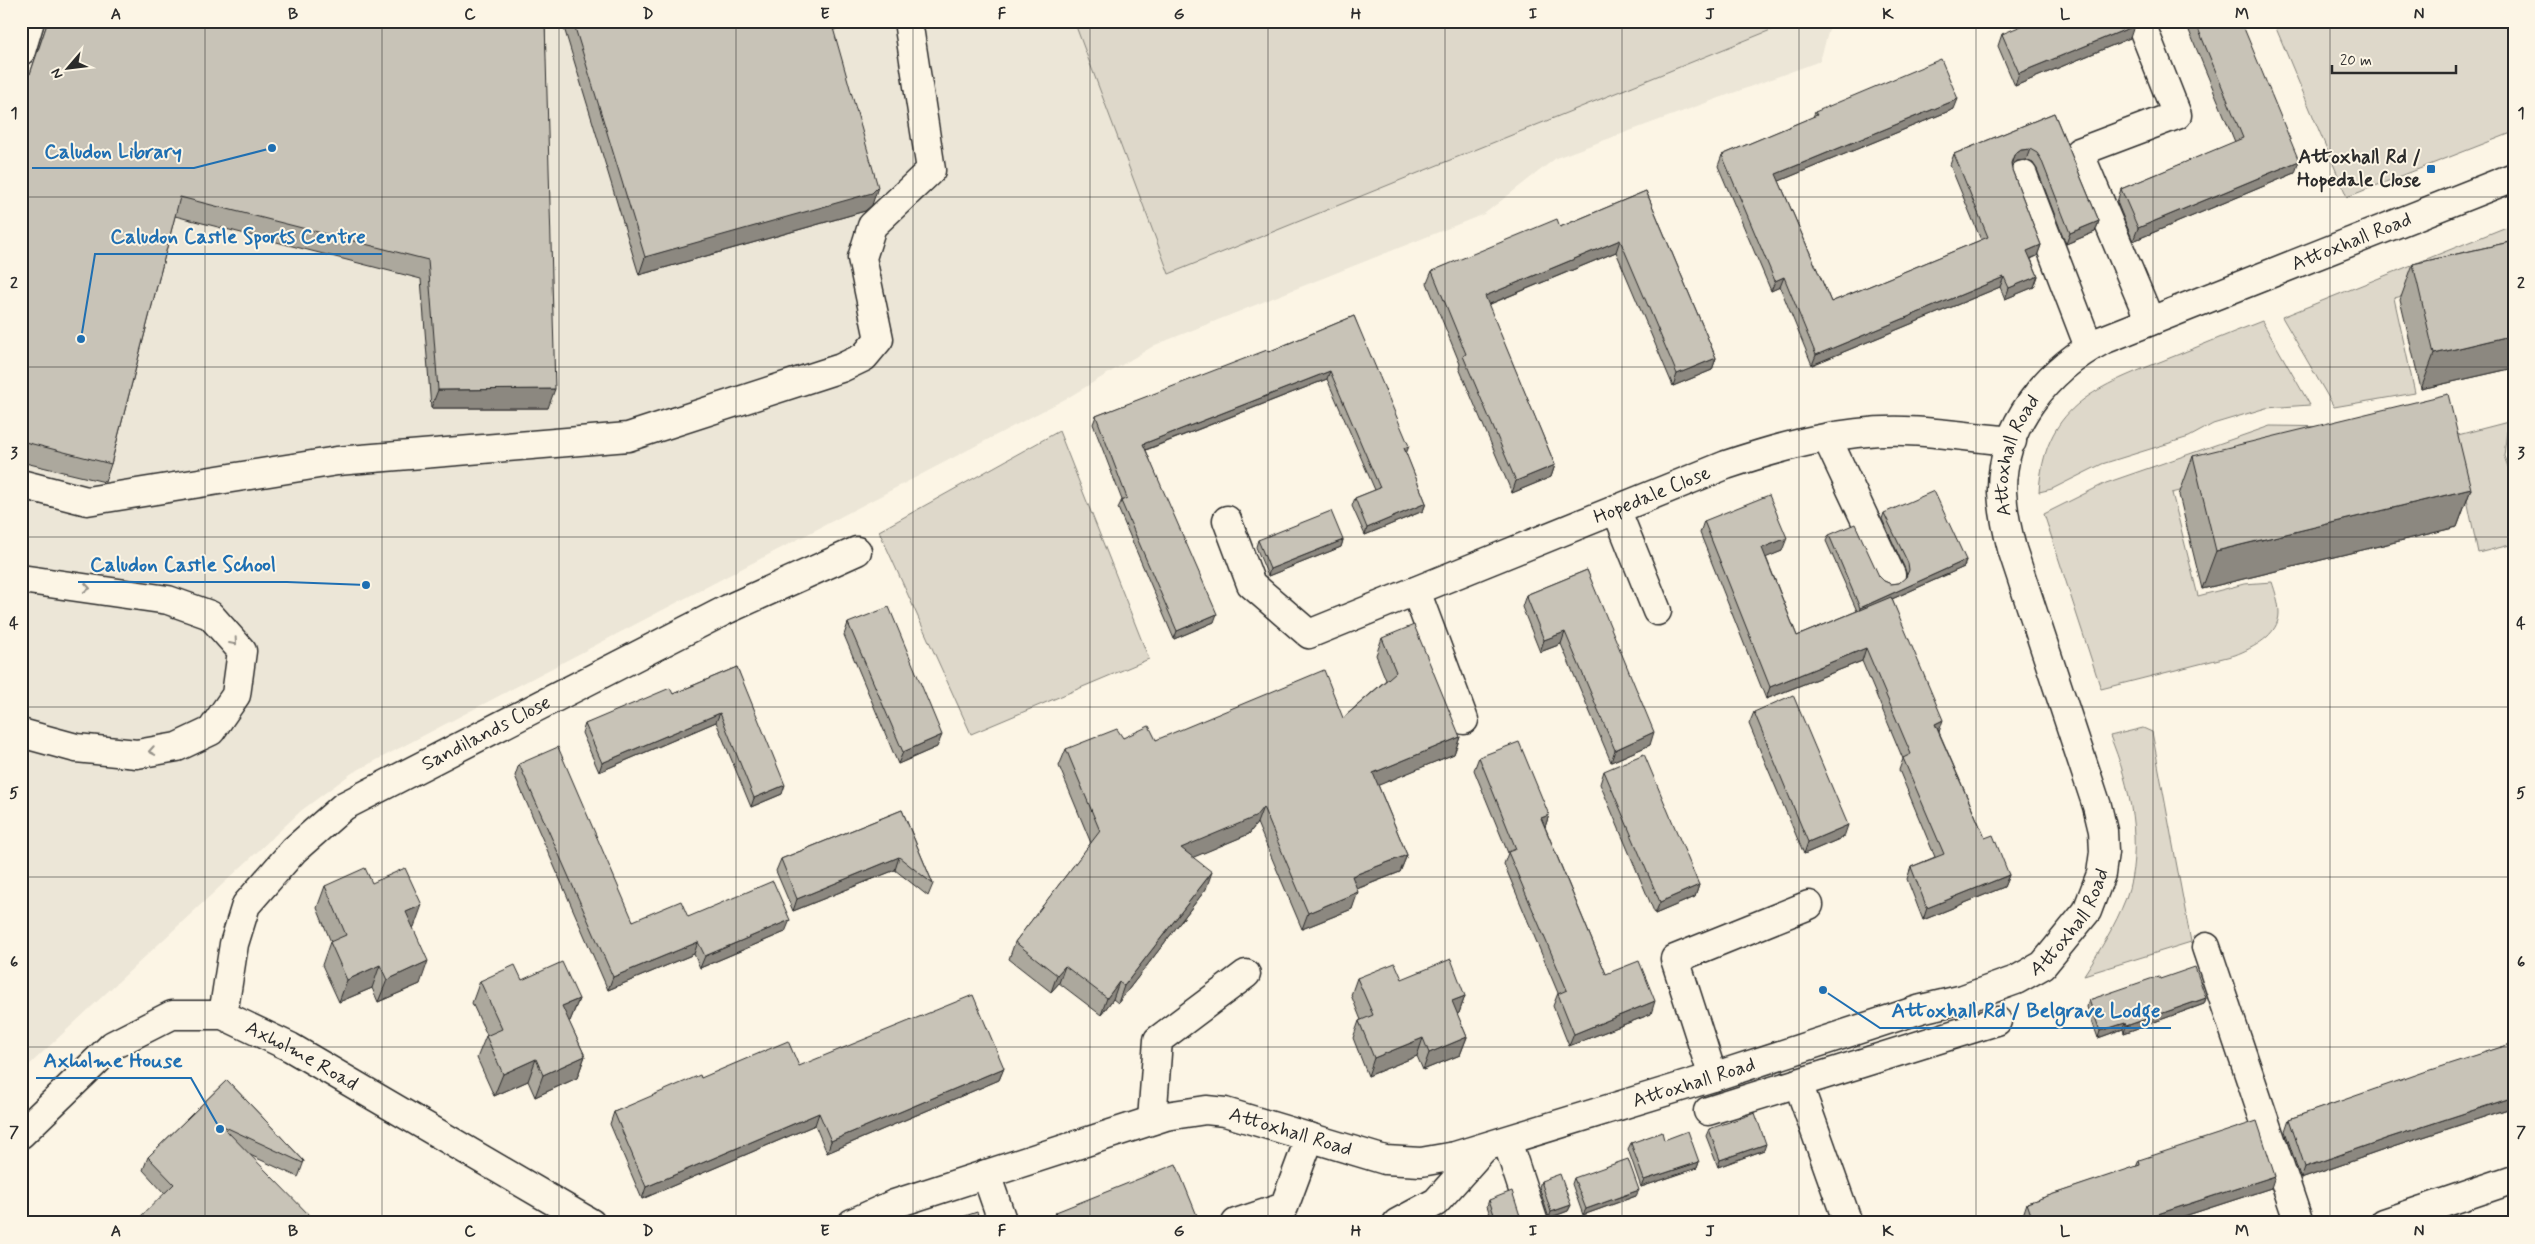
<svg xmlns="http://www.w3.org/2000/svg" width="2535" height="1244" font-family="Mynerve,sans-serif">
	<style>
		.built { fill: #ece6d7 }
		.green { fill: #ded8ca; stroke: #84827a }
		.lines { fill: none; stroke-linecap: round; stroke-linejoin: round }
		.minor-casing { stroke: #2b2b2b; stroke-width: 31 }
		.minor { stroke: #fcf5e5; stroke-width: 28 }
		.wall { fill: #aca89d; stroke: #2b2b2b }
		.shaded-wall { fill: #8c8880; stroke: #2b2b2b }
		.building { fill: #c8c3b7; stroke: #2b2b2b }
		.oneway { stroke: #949088 }
		.grid { fill: none; stroke: #2b2b2b; stroke-width: 1; stroke-opacity: 0.55 }
		.poi-dot { fill: #1f6fb2; stroke: #fcf5e5; stroke-width: 2 }
		.labels { text-anchor: middle; dominant-baseline: central; stroke-width: 4; stroke-linejoin: round; paint-order: stroke }
		.poi-label { font-size: 20px; font-weight: bold; fill: #2b2b2b; stroke: #fcf5e5; text-anchor: end }
		.street-label { font-size: 20px; fill: #2b2b2b; stroke: #fcf5e5 }
		.leader { fill: none; stroke: #1f6fb2; stroke-width: 2 }
		.callout-dot { fill: #1f6fb2; stroke: #fcf5e5; stroke-width: 2 }
		.callout-label { font-size: 21px; text-anchor: middle; font-weight: bold; fill: #1f6fb2; stroke: #fcf5e5; stroke-width: 4; stroke-linejoin: round; paint-order: stroke }
		.neatline { fill: none; stroke: #2b2b2b; stroke-width: 2 }
		.grid-label { font-size: 16px; text-anchor: middle; font-weight: bold; fill: #2b2b2b }
	</style>
	<rect width="100%" height="100%" fill="#fcf5e5"/>
	<filter id="ink" filterUnits="userSpaceOnUse"><feTurbulence type="fractalNoise" baseFrequency=".02" numOctaves="2"/><feDisplacementMap in="SourceGraphic" scale="10" xChannelSelector="R" yChannelSelector="G"/><feConvolveMatrix kernelMatrix="1 2 1 2 8 2 1 2 1" color-interpolation-filters="sRGB"/></filter>
	<g filter="url(#ink)">
		<polygon class="built" points="21,21 1835,21 1830,26 1820,61 1556,158 1484,214 1155,345 1069,397 352,773 302,810 27,1067 21,1068"/>
		<g class="green">
			<polygon points="1074,21 1793,21 1169,274"/>
			<polygon points="2273,21 2514,21 2514,132 2347,197"/>
			<polygon points="2514,224 2514,269 2394,298 2415,393 2334,407 2282,317"/>
			<path d="M2262,321L2310,405L2266,408L2213,424L2189,437L2102,464L2052,489L2039,492C2044,408 2092,389 2162,361C2195,348 2228,334 2262,321Z"/>
			<polygon points="2508,422 2504,456 2514,483 2514,544 2478,553 2454,436"/>
			<path d="M2270,426L2423,428L2172,493L2198,596L2244,584L2272,582C2275,591 2279,603 2279,613C2279,635 2253,648 2235,655L2101,689L2044,514L2106,483Z"/>
			<polygon points="1059,431 1149,659 971,734 879,531"/>
			<path d="M2143,728L2152,732L2191,942L2084,975C2100,950 2115,926 2126,898C2144,847 2130,784 2110,736Z"/>
		</g>
		<g class="lines">
			<defs>
				<g id="minor">
					<polyline points="2140,21 2177,115 2079,152 2150,321"/>
					<polyline points="21,51 30,21"/>
					<polyline points="2023,175 2089,347"/>
					<polyline points="1827,438 1891,575"/>
					<polyline points="21,484 87,501 337,461 628,437 841,368 864,357 879,339 862,258 872,226 931,170 908,21"/>
					<polyline points="1616,509 1657,611"/>
					<path id="s1" d="M1227,520L1251,584L1309,634L1726,465C1783,446 1844,429 1905,431C1941,432 1976,438 2012,441"/>
					<polyline points="21,579 168,600 210,615 242,651 236,695 211,731 177,747 137,754 76,748 21,733"/>
					<polyline points="1416,591 1464,720"/>
					<polyline points="2206,947 2299,1223"/>
					<path id="s2" d="M223,1015L234,944L246,905L294,850L344,806L728,609L857,551"/>
					<polyline points="1713,1077 1675,959 1809,905"/>
					<polyline points="1708,1111 1798,1083"/>
					<polyline points="1152,1120 1158,1040 1246,974"/>
					<path id="s3" d="M21,1134L113,1045L172,1015H223L290,1047L591,1223"/>
					<polyline points="1507,1141 1534,1223"/>
					<polyline points="986,1174 1003,1223"/>
					<path id="s4" d="M852,1223L894,1204L1166,1116L1206,1110L1225,1112L1385,1160L1421,1162L1455,1156L1713,1077L1921,1009L1963,999L2016,980L2043,965L2087,911L2101,874L2104,852L2103,831L2097,806L2012,549C2007,530 2003,511 2002,492C2001,425 2048,369 2103,340L2514,177"/>
					<polyline points="1236,1223 1284,1207 1310,1137"/>
					<polyline points="1397,1223 1436,1202 1484,1148"/>
					<polyline points="1848,1223 1798,1083 1997,1021"/>
					<polyline points="2384,1223 2514,1179"/>
				</g>
			</defs>
			<use href="#minor" class="minor-casing"/>
			<use href="#minor" class="minor"/>
		</g>
		<g class="wall">
			<polygon points="48,21 545,21 548,408 431,408 421,279 175,216 111,464 105,482 21,462 21,72 30,74"/>
			<polygon points="562,21 858,21 833,30 872,205 865,211 639,275"/>
			<polygon points="2156,21 2170,21 2159,26"/>
			<polygon points="2185,21 2241,21 2295,173 2133,241 2117,202 2121,189 2235,142"/>
			<polygon points="2002,34 2130,38 2015,86 1998,46"/>
			<polygon points="1954,109 1779,181 1831,302 1981,240 1950,165 1954,154 2054,113 2099,221 2095,232 2066,244 2037,169 2033,163 2026,160 2017,161 2012,165 2012,170 2041,245 2037,256 2031,259 2038,276 2034,287 2005,299 2000,287 1812,365 1780,287 1771,291 1718,166 1722,155 1813,117 1815,112"/>
			<polygon points="1646,191 1716,358 1712,370 1673,386 1616,252 1488,305 1555,465 1551,477 1512,493 1459,368 1460,364 1427,283 1432,271 1560,227"/>
			<polygon points="2514,241 2514,368 2421,389 2400,300 2413,264"/>
			<polygon points="1354,316 1406,454 1426,503 1423,511 1365,535 1352,506 1355,498 1375,490 1327,379 1146,450 1214,622 1174,639 1118,508 1122,500 1093,424 1096,416 1268,352"/>
			<polygon points="2193,456 2471,489 2457,527 2202,589 2179,495"/>
			<polygon points="1884,513 1966,560 1964,567 1892,599 1939,732 1985,838 2009,875 2004,887 1923,920 1907,879 1911,867 1935,857 1899,770 1903,759 1862,661 1766,699 1700,533 1704,521 1782,551 1766,557 1797,636 1857,611 1826,541 1829,535 1879,576 1884,581 1891,584 1899,583 1906,578 1907,576 1905,569 1882,519"/>
			<polygon points="1258,540 1343,540 1341,547 1268,576 1256,547"/>
			<polygon points="1587,570 1650,745 1611,762 1561,644 1540,652 1522,607 1526,595"/>
			<polygon points="848,623 937,747 898,764 844,635"/>
			<polygon points="1382,638 1460,737 1454,754 1378,785 1407,855 1400,872 1357,889 1352,909 1302,929 1257,823 1249,834 1193,857 1206,889 1118,1003 1113,999 1101,1015 1059,983 1051,992 1009,959 1015,942 1091,843 1059,766 1066,749 1123,738 1156,740 1343,718 1386,680 1376,655"/>
			<polygon points="737,667 782,794 751,807 716,722 599,772 582,733 585,724 673,694"/>
			<polygon points="1754,712 1844,837 1804,854 1749,724"/>
			<polygon points="1479,757 1549,815 1545,827 1606,974 1651,1014 1569,1046 1553,1006 1558,993 1504,864 1508,853 1474,770"/>
			<polygon points="519,764 633,921 688,917 785,932 700,968 694,954 608,990 515,776"/>
			<polygon points="1604,771 1699,885 1695,897 1655,914 1600,784"/>
			<polygon points="902,810 933,884 928,896 895,870 793,911 776,871 781,859"/>
			<polygon points="372,883 414,927 413,928 420,984 378,1002 372,988 339,1002 322,965 330,942 331,942 317,908 325,886"/>
			<polygon points="1357,978 1402,979 1465,996 1459,1013 1457,1014 1467,1037 1460,1055 1423,1070 1417,1056 1368,1076 1353,1038 1359,1021 1361,1020 1351,995"/>
			<polygon points="2160,979 2206,998 2204,1004 2124,1033 2123,1029 2098,1038 2087,1007 2089,1000"/>
			<polygon points="522,980 579,999 570,1021 569,1022 585,1056 577,1078 535,1097 528,1081 494,1096 477,1058 486,1036 487,1035 472,1003 480,981"/>
			<polygon points="2514,1043 2514,1107 2384,1150 2301,1179 2285,1131 2289,1119"/>
			<polygon points="799,1066 1004,1068 999,1080 827,1153 815,1125 642,1199 610,1124 614,1112 701,1078"/>
			<polygon points="227,1080 304,1161 299,1175 298,1177 250,1155 164,1193 143,1170 148,1157"/>
			<polygon points="1709,1129 1764,1150 1718,1167 1706,1136"/>
			<polygon points="1664,1140 1699,1162 1697,1168 1641,1187 1628,1149 1631,1143"/>
			<polygon points="2139,1160 2271,1188 2163,1223 2026,1223 2023,1215 2027,1203 2136,1167"/>
			<polygon points="1574,1178 1636,1196 1583,1215 1572,1184"/>
			<polygon points="1541,1181 1571,1205 1568,1211 1549,1218 1539,1187"/>
			<polygon points="1489,1200 1522,1222 1521,1223 1493,1223 1487,1206"/>
			<polygon points="1056,1212 1200,1223 1052,1223"/>
		</g>
		<g class="shaded-wall">
			<polygon points="827,21 858,21 823,33"/>
			<polygon points="2160,21 2170,21 2159,26"/>
			<polygon points="2134,26 2130,38 2015,86 2019,73"/>
			<polygon points="1958,99 1954,109 1772,184 1776,174"/>
			<polygon points="2030,149 2026,160 2017,161 2011,166 2014,155 2021,150"/>
			<polygon points="2299,161 2295,173 2133,241 2138,228"/>
			<polygon points="878,187 872,205 865,211 639,275 645,257"/>
			<polygon points="2099,221 2095,232 2066,244 2070,233"/>
			<polygon points="1620,240 1616,252 1480,308 1485,296"/>
			<polygon points="2041,245 2037,256 2024,261 2027,251"/>
			<polygon points="2038,276 2034,287 2005,299 2009,288"/>
			<polygon points="1784,277 1780,287 1771,291 1775,281"/>
			<polygon points="2004,277 2000,287 1812,365 1816,355"/>
			<polygon points="2514,335 2514,368 2421,389 2434,354"/>
			<polygon points="1716,358 1712,370 1673,386 1677,374"/>
			<polygon points="1330,371 1327,379 1140,452 1143,444"/>
			<polygon points="555,389 548,408 431,408 438,390"/>
			<polygon points="1409,446 1406,454 1404,448"/>
			<polygon points="1555,465 1551,477 1512,493 1516,481"/>
			<polygon points="2471,489 2457,527 2202,589 2216,551"/>
			<polygon points="1426,503 1423,511 1365,535 1367,528"/>
			<polygon points="1787,538 1782,551 1758,561 1762,548"/>
			<polygon points="1343,540 1341,547 1268,576 1270,569"/>
			<polygon points="1966,560 1964,567 1858,614 1860,608"/>
			<polygon points="1217,614 1214,622 1174,639 1177,631"/>
			<polygon points="1565,632 1561,644 1540,652 1544,640"/>
			<polygon points="1866,648 1862,661 1766,699 1770,687"/>
			<polygon points="720,713 716,722 599,772 602,763"/>
			<polygon points="1943,720 1939,732 1935,724"/>
			<polygon points="1654,732 1650,745 1611,762 1615,750"/>
			<polygon points="942,735 937,747 898,764 903,752"/>
			<polygon points="1460,737 1454,754 1367,790 1373,773"/>
			<polygon points="785,785 782,794 751,807 754,798"/>
			<polygon points="1263,807 1257,823 1249,834 1175,865 1181,848"/>
			<polygon points="1549,815 1545,827 1541,818"/>
			<polygon points="1848,825 1844,837 1804,854 1808,842"/>
			<polygon points="1407,855 1400,872 1346,893 1352,876"/>
			<polygon points="899,857 895,870 793,911 797,899"/>
			<polygon points="1212,872 1206,889 1118,1003 1124,986"/>
			<polygon points="2009,875 2004,887 1923,920 1927,908"/>
			<polygon points="1699,885 1695,897 1655,914 1660,902"/>
			<polygon points="1358,892 1352,909 1302,929 1308,913"/>
			<polygon points="422,905 414,927 398,934 406,912"/>
			<polygon points="790,920 785,932 700,968 705,956"/>
			<polygon points="698,942 694,954 608,990 613,977"/>
			<polygon points="428,961 420,984 378,1002 387,980"/>
			<polygon points="380,965 372,988 339,1002 347,980"/>
			<polygon points="1065,966 1059,983 1051,992 1057,975"/>
			<polygon points="1119,982 1113,999 1101,1015 1107,998"/>
			<polygon points="1465,996 1459,1013 1446,1019 1452,1001"/>
			<polygon points="2206,998 2204,1004 2124,1033 2126,1026"/>
			<polygon points="579,999 570,1021 554,1028 562,1006"/>
			<polygon points="1655,1001 1651,1014 1569,1046 1574,1034"/>
			<polygon points="2125,1023 2123,1029 2098,1038 2100,1031"/>
			<polygon points="1467,1037 1460,1055 1423,1070 1429,1053"/>
			<polygon points="1423,1038 1417,1056 1368,1076 1374,1058"/>
			<polygon points="585,1056 577,1078 535,1097 543,1075"/>
			<polygon points="536,1059 528,1081 494,1096 503,1074"/>
			<polygon points="1004,1068 999,1080 827,1153 831,1141"/>
			<polygon points="2514,1097 2514,1107 2384,1150 2301,1179 2305,1167 2388,1138"/>
			<polygon points="819,1113 815,1125 642,1199 646,1187"/>
			<polygon points="1766,1144 1764,1150 1718,1167 1720,1160"/>
			<polygon points="1699,1162 1697,1168 1641,1187 1644,1180"/>
			<polygon points="2275,1176 2271,1188 2163,1223 2130,1223"/>
			<polygon points="1639,1190 1636,1196 1583,1215 1586,1209"/>
			<polygon points="1571,1205 1568,1211 1549,1218 1551,1212"/>
		</g>
		<g class="building">
			<polygon points="48,21 545,21 555,389 438,390 428,260 180,197 111,464 21,441 21,72 30,74"/>
			<polygon points="573,21 831,21 878,187 872,193 645,257"/>
			<polygon points="2033,21 2133,21 2134,26 2019,73 2002,34"/>
			<polygon points="2195,21 2241,21 2299,161 2138,228 2121,189 2243,138"/>
			<polygon points="1941,59 1958,99 1776,174 1831,302 1988,237 1954,154 2054,113 2099,221 2070,233 2041,159 2037,153 2030,149 2021,150 2014,155 2011,163 2012,170 2041,245 2027,251 2038,276 2009,288 2004,277 1816,355 1784,277 1775,281 1722,155 1817,115 1815,112"/>
			<polygon points="1646,191 1716,358 1677,374 1620,240 1485,296 1555,465 1516,481 1463,356 1466,354 1432,271 1557,219 1560,227"/>
			<polygon points="2514,241 2514,335 2434,354 2413,264"/>
			<polygon points="1354,316 1409,446 1404,448 1426,503 1367,528 1355,498 1380,488 1330,371 1143,444 1217,614 1177,631 1121,501 1127,498 1096,416 1267,350 1268,352"/>
			<polygon points="2448,394 2471,489 2216,551 2193,456"/>
			<polygon points="1934,491 1966,560 1860,608 1829,535 1855,524 1879,576 1884,581 1891,584 1899,583 1906,577 1909,570 1908,563 1884,513"/>
			<polygon points="1769,495 1787,538 1762,548 1797,636 1891,597 1943,720 1935,724 1985,838 1993,835 2009,875 1927,908 1911,867 1944,854 1903,758 1911,754 1866,648 1770,687 1704,521"/>
			<polygon points="1331,511 1343,540 1270,569 1258,540"/>
			<polygon points="1587,570 1654,732 1615,750 1565,632 1544,640 1526,595"/>
			<polygon points="889,607 942,735 903,752 848,623"/>
			<polygon points="1414,625 1460,737 1373,773 1407,855 1352,876 1358,892 1308,913 1263,807 1255,817 1181,848 1212,872 1124,986 1119,982 1107,998 1065,966 1057,975 1015,942 1100,831 1066,749 1117,729 1123,738 1149,726 1156,740 1324,670 1343,718 1396,672 1382,638"/>
			<polygon points="737,667 785,785 754,798 720,713 602,763 585,724 670,688 673,694"/>
			<polygon points="1793,695 1848,825 1808,842 1754,712"/>
			<polygon points="1519,742 1549,815 1541,818 1606,974 1639,961 1655,1001 1574,1034 1558,994 1567,990 1508,852 1516,849 1479,757"/>
			<polygon points="558,747 633,921 681,901 688,917 773,881 790,920 705,956 698,942 613,977 519,764"/>
			<polygon points="1644,754 1699,885 1660,902 1604,771"/>
			<polygon points="902,810 933,884 899,857 797,899 781,859"/>
			<polygon points="365,868 372,883 405,868 422,905 406,912 428,961 387,980 380,965 347,980 330,942 346,935 325,886"/>
			<polygon points="1451,959 1465,996 1452,1001 1467,1037 1429,1053 1423,1038 1374,1058 1359,1021 1373,1015 1357,978 1395,963 1402,979"/>
			<polygon points="562,962 579,999 562,1006 585,1056 543,1075 536,1059 503,1074 486,1036 502,1029 480,981 515,965 522,980"/>
			<polygon points="2195,967 2206,998 2126,1026 2125,1023 2100,1031 2089,1000 2159,976 2160,979"/>
			<polygon points="973,995 1004,1068 831,1141 819,1113 646,1187 614,1112 700,1075 701,1078 788,1041 799,1066"/>
			<polygon points="2514,1043 2514,1097 2388,1138 2305,1167 2289,1119 2427,1071"/>
			<polygon points="227,1080 304,1161 303,1163 221,1125 317,1223 134,1223 174,1184 148,1157"/>
			<polygon points="1755,1113 1766,1144 1720,1160 1709,1129"/>
			<polygon points="2257,1121 2275,1176 2130,1223 2034,1223 2027,1203 2140,1165 2139,1160"/>
			<polygon points="1688,1131 1699,1162 1644,1180 1631,1143 1662,1132 1664,1140"/>
			<polygon points="1628,1159 1639,1190 1586,1209 1574,1178"/>
			<polygon points="1176,1164 1200,1223 1060,1223 1056,1212"/>
			<polygon points="1560,1174 1571,1205 1551,1212 1541,1181"/>
			<polygon points="1512,1191 1522,1222 1519,1223 1497,1223 1489,1200"/>
			<polygon points="977,1212 981,1223 945,1223"/>
		</g>
		<defs><path id="oneway-chevron" d="M-2-3.5L2.5 0L-2 3.5" fill="none" stroke-width="1.6" stroke-linecap="round" stroke-linejoin="round" transform="scale(1.25)"/></defs>
		<g class="oneway">
			<use href="#oneway-chevron" transform="translate(87 588) rotate(8)"/>
			<use href="#oneway-chevron" transform="translate(234 642) rotate(49)"/>
			<use href="#oneway-chevron" transform="translate(152 751) rotate(170)"/>
		</g>
	</g>
	<path class="grid" d="M205,21V1223M382,21V1223M559,21V1223M736,21V1223M913,21V1223M1090,21V1223M1268,21V1223M1445,21V1223M1622,21V1223M1799,21V1223M1976,21V1223M2153,21V1223M2330,21V1223M21,197H2514M21,367H2514M21,537H2514M21,707H2514M21,877H2514M21,1047H2514"/>
	<rect class="poi-dot" x="2426" y="164" width="10" height="10" rx="2.5"/>
	<g class="labels">
		<g class="poi-label">
			<text x="2421" y="157">Attoxhall Rd /<tspan x="2421" dy="23">Hopedale Close</tspan></text>
		</g>
		<g class="street-label">
			<text stroke="none"><textPath href="#s4" startOffset="2214">Attoxhall Road</textPath></text>
			<text stroke="none"><textPath href="#s4" startOffset="1794">Attoxhall Road</textPath></text>
			<text stroke="none"><textPath href="#s1" startOffset="515">Hopedale Close</textPath></text>
			<text stroke="none"><textPath href="#s2" startOffset="412">Sandilands Close</textPath></text>
			<text stroke="none"><textPath href="#s4" startOffset="1299">Attoxhall Road</textPath></text>
			<text stroke="none"><textPath href="#s3" startOffset="334">Axholme Road</textPath></text>
			<text stroke="none"><textPath href="#s4" startOffset="879">Attoxhall Road</textPath></text>
			<text stroke="none"><textPath href="#s4" startOffset="460">Attoxhall Road</textPath></text>
		</g>
	</g>
	<path class="leader" d="M272 148L194 168H32M81 339L95 254H382M366 585L287 582H78M1823 990L1880 1028H2171M220 1129L191 1078H36"/>
	<g class="callout-dot">
		<circle cx="272" cy="148" r="5"/>
		<circle cx="81" cy="339" r="5"/>
		<circle cx="366" cy="585" r="5"/>
		<circle cx="1823" cy="990" r="5"/>
		<circle cx="220" cy="1129" r="5"/>
	</g>
	<g class="callout-label">
		<text x="113" y="158">Caludon Library</text>
		<text x="238" y="243">Caludon Castle Sports Centre</text>
		<text x="183" y="571">Caludon Castle School</text>
		<text x="2026" y="1017">Attoxhall Rd / Belgrave Lodge</text>
		<text x="113" y="1067">Axholme House</text>
	</g>
	<rect width="2535" height="1244" fill="none" stroke="#fcf5e5" stroke-width="55"/>
	<g transform="translate(68 68) rotate(242)" stroke="#fcf5e5" stroke-width="4" paint-order="stroke">
	<path d="M0-4L9 19L0 12L-9 19Z" fill="#2b2b2b"/>
	<text y="-8" font-size="14" font-weight="bold" text-anchor="middle" fill="#2b2b2b">N</text>
	</g>
	<path d="M2332 65v8h124v-8" fill="none" stroke="#2b2b2b" stroke-width="2.5"/>
	<text x="2340" y="65" font-size="15" fill="#2b2b2b" stroke="#fcf5e5" stroke-width="4" paint-order="stroke">20 m</text>
	<rect x="28" y="28" width="2480" height="1188" class="neatline"/>
	<g class="grid-label">
		<text x="116" y="19">A</text>
		<text x="293" y="19">B</text>
		<text x="470" y="19">C</text>
		<text x="648" y="19">D</text>
		<text x="825" y="19">E</text>
		<text x="1002" y="19">F</text>
		<text x="1179" y="19">G</text>
		<text x="1356" y="19">H</text>
		<text x="1533" y="19">I</text>
		<text x="1710" y="19">J</text>
		<text x="1888" y="19">K</text>
		<text x="2065" y="19">L</text>
		<text x="2242" y="19">M</text>
		<text x="2419" y="19">N</text>
		<text x="14" y="118">1</text>
		<text x="2521" y="118">1</text>
		<text x="14" y="288">2</text>
		<text x="2521" y="288">2</text>
		<text x="14" y="458">3</text>
		<text x="2521" y="458">3</text>
		<text x="14" y="628">4</text>
		<text x="2521" y="628">4</text>
		<text x="14" y="798">5</text>
		<text x="2521" y="798">5</text>
		<text x="14" y="967">6</text>
		<text x="2521" y="967">6</text>
		<text x="14" y="1137">7</text>
		<text x="2521" y="1137">7</text>
		<text x="116" y="1236">A</text>
		<text x="293" y="1236">B</text>
		<text x="470" y="1236">C</text>
		<text x="648" y="1236">D</text>
		<text x="825" y="1236">E</text>
		<text x="1002" y="1236">F</text>
		<text x="1179" y="1236">G</text>
		<text x="1356" y="1236">H</text>
		<text x="1533" y="1236">I</text>
		<text x="1710" y="1236">J</text>
		<text x="1888" y="1236">K</text>
		<text x="2065" y="1236">L</text>
		<text x="2242" y="1236">M</text>
		<text x="2419" y="1236">N</text>
	</g>
</svg>
